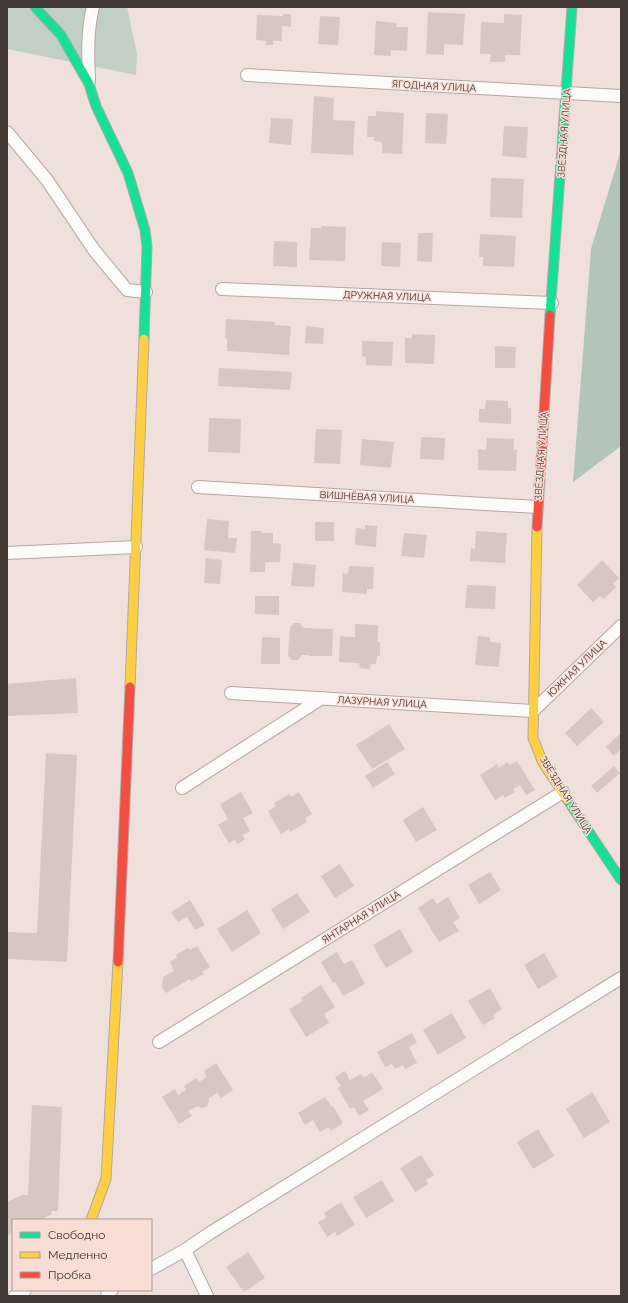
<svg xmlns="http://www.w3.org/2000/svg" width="628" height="1303" font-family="Raleway,sans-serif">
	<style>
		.green { fill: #c1d0c2 }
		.forest { fill: #b2c5b6 }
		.building { fill: #d6c7c0 }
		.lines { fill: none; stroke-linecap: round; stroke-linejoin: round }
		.street-casing { stroke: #b4a8a4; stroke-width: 14 }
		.fast-casing { stroke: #b4a8a4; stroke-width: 11 }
		.slow-casing { stroke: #b4a8a4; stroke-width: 11 }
		.jam-casing { stroke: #b4a8a4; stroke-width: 11 }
		.street { stroke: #fdfafa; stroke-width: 12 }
		.fast { stroke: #16e098; stroke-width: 9 }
		.slow { stroke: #ffcf43; stroke-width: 9 }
		.jam { stroke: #f24e42; stroke-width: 9 }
		.labels { text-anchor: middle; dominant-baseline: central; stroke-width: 3; stroke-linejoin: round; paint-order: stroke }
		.street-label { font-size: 10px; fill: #423834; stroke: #f7ddd3 }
	</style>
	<rect width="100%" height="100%" fill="#efe0db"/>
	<polygon class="green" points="7,7 127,7 137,54 136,75 7,49"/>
	<polygon class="forest" points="621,150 621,446 573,482 591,249"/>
	<g class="building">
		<polygon points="428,12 465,14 463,45 444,44 444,55 426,54"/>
		<polygon points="283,14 291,14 291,27 282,26 282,41 273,41 273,45 265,45 266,41 256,40 257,15 283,16"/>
		<polygon points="504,14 522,15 520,55 505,55 505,62 490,62 491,54 480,54 481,22 504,23"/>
		<polygon points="320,16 340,17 338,45 318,44"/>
		<polygon points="376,21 397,23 396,27 408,27 407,51 391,50 391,56 374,55"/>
		<polygon points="314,96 334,98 333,120 355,121 353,155 311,153"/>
		<polygon points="376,111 404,113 402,154 382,153 382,142 374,141 374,137 367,137 368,116 376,116"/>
		<polygon points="426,113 448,114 446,144 425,143"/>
		<polygon points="271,118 293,119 291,145 269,143"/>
		<polygon points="504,126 528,127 526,158 502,156"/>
		<polygon points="491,178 524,179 522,218 490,217"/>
		<polygon points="321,226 346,227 345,261 309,260 311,228 321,228"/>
		<polygon points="418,233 433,233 432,262 417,261"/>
		<polygon points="480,234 516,236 514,267 483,266 483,257 479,257"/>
		<polygon points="274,241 297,242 297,267 273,266"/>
		<polygon points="382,242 401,243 400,267 381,266"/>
		<polygon points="226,319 275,322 275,325 291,326 289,355 227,351 227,338 225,338"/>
		<polygon points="306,326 324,328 323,344 305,343"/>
		<polygon points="412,334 435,335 434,364 405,363 405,338 412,338"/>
		<polygon points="362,341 393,342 392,366 366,365 366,357 362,356"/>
		<polygon points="495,346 516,347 515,368 495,368"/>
		<polygon points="219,368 292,372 290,390 218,386"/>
		<polygon points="486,400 508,401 508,408 511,408 511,424 479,422 479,409 485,409"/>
		<polygon points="209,418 241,419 240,453 208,452"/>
		<polygon points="316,429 342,430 340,464 314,463"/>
		<polygon points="421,437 445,438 444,460 420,459"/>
		<polygon points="487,438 514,439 514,450 517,450 516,471 478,470 478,449 486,450"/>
		<polygon points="362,439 394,442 391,468 360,465"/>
		<polygon points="207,519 229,521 228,538 237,538 235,553 204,550"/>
		<rect x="315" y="522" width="19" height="19"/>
		<polygon points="365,525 377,526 376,547 355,545 356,528 365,529"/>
		<polygon points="251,531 262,531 261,533 273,533 273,543 281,544 280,562 265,562 265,572 250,572"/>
		<polygon points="476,531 507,533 505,563 470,561 471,548 475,549"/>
		<polygon points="404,533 427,535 424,558 401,556"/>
		<polygon points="206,558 222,560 220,584 204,583"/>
		<polygon points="602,560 619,578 613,584 616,587 604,599 600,596 593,602 577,585"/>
		<polygon points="293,563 316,565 314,587 291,586"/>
		<polygon points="349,566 374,567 373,589 367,589 367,594 342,592 343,573 348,574"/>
		<polygon points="467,585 496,586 495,609 465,608"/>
		<polygon points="255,596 279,596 279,615 255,614"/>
		<polygon points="294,623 300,623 303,628 333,629 332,656 309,656 309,655 302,655 298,660 292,660 288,656 290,627"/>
		<polygon points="355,624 378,625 378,642 380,642 380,656 377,656 376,664 371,664 370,669 360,668 359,663 339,662 340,636 355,637"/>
		<polygon points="478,636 490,637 490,642 501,643 499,667 475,665"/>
		<polygon points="262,637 280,638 280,664 261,664"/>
		<polygon points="76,678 78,713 7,716 7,684"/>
		<polygon points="591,708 604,722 577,746 565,733"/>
		<polygon points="389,724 405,749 372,769 356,745"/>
		<polygon points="621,733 621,749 614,756 606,747"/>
		<polygon points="46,753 77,755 67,962 7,959 7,932 37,933"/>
		<polygon points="517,761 535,790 526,795 520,785 513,789 515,792 505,798 503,795 495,800 480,775 497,764 499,768 507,762 510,765"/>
		<polygon points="387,762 395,774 373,788 365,776"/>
		<polygon points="614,766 620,773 597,793 591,786"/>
		<polygon points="241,792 253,813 243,818 250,831 242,835 245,839 237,844 235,840 229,843 218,825 228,819 220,804"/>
		<polygon points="299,792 312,814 305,818 307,822 290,832 289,829 281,834 268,811 276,806 274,803 290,794 291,797"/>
		<polygon points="423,807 437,830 416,842 403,820"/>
		<polygon points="340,864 354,886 335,898 321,876"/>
		<polygon points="490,872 501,890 479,904 468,885"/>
		<polygon points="297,893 310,912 283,929 271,909"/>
		<polygon points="448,897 460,918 453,922 459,931 439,942 418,908 433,898 437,904"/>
		<polygon points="190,900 205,925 195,930 187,917 178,922 171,912"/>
		<polygon points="247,910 261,933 232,952 217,929"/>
		<polygon points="400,929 413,952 386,968 373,945"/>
		<polygon points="197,946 210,967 202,972 204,974 191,981 190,979 166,993 162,988 163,977 174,971 170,962 177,958 176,955 188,948 190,950"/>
		<polygon points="337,952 344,964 352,960 365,984 343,996 335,982 333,983 321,962"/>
		<polygon points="544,953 558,977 538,989 524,965"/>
		<polygon points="321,985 335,1007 324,1014 329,1023 306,1037 289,1009 303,1001 301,998"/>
		<polygon points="490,988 502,1009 493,1015 495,1018 483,1025 468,1001"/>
		<polygon points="452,1013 466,1038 438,1055 423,1030"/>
		<polygon points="412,1033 417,1043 409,1047 417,1063 405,1069 403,1065 395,1069 392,1064 385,1067 377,1052"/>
		<polygon points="216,1063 233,1090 221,1098 217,1093 209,1098 209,1102 207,1106 202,1108 197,1106 188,1111 192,1116 179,1124 162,1097 175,1089 178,1095 186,1090 184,1086 196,1078 199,1082 207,1077 204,1071"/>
		<polygon points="345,1071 350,1080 361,1074 364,1078 372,1072 383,1089 363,1101 369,1110 359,1116 354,1107 350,1109 338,1088 341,1086 335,1077"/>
		<polygon points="592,1092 610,1122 584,1138 566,1109"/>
		<polygon points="325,1097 332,1107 333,1106 343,1123 331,1131 328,1127 320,1132 313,1120 305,1125 298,1113"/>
		<polygon points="32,1105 62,1107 58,1211 51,1211 52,1214 40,1220 13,1220 13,1233 7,1236 7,1202 22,1195 28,1195"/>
		<polygon points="538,1129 554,1156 533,1169 517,1142"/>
		<polygon points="421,1155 434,1175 426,1180 428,1184 415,1192 400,1168"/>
		<polygon points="382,1180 394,1201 366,1218 353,1197"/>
		<polygon points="341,1202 355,1225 337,1236 335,1232 327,1237 318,1222 326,1218 324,1213"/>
		<polygon points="248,1252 265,1278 244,1292 226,1267"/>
	</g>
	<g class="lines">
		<defs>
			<g id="street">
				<polyline points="247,75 621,96"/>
				<path d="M89,81C88,56 87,31 93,7"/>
				<polyline points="7,132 47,180 94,250 127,290 146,292"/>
				<polyline points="222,289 552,303"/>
				<polyline points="198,487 537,507"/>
				<polyline points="7,553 136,547"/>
				<polyline points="231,693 533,711 621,626"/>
				<polyline points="182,788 322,698"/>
				<polyline points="159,1042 563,792"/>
				<polyline points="185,1250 207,1296"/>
				<polyline points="151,1269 185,1250 210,1233 621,978"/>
				<polyline points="15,1296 25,1290"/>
				<polyline points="107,1296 108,1293 112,1290"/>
			</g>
			<g id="fast">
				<polyline points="35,7 61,35 89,84 96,106 128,173 145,230 147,246 144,339"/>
				<polyline points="550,315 572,7"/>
				<polyline points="567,799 621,880"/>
			</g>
			<g id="slow">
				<polyline points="537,527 533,738 543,763 567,799"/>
				<polyline points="130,687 144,339"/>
				<polyline points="91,1220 106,1179 118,962"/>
			</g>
			<g id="jam">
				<polyline points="537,527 550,315"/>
				<polyline points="118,962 130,687"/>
			</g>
		</defs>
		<use href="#street" class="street-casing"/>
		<use href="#fast" class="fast-casing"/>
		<use href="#slow" class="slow-casing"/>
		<use href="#jam" class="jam-casing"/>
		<use href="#street" class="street"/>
		<use href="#fast" class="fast"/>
		<use href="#slow" class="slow"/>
		<use href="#jam" class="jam"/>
	</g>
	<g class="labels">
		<g class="street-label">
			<text transform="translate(434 86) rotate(3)">ЯГОДНАЯ УЛИЦА</text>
			<text transform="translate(564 133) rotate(-86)">ЗВЁЗДНАЯ УЛИЦА</text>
			<text transform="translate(387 296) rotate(2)">ДРУЖНАЯ УЛИЦА</text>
			<text transform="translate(541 456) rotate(-86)">ЗВЁЗДНАЯ УЛИЦА</text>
			<text transform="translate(367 497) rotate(3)">ВИШНЁВАЯ УЛИЦА</text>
			<text transform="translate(577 668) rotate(-44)">ЮЖНАЯ УЛИЦА</text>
			<text transform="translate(382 702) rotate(3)">ЛАЗУРНАЯ УЛИЦА</text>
			<text transform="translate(566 795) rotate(58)">ЗВЁЗДНАЯ УЛИЦА</text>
			<text transform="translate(361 917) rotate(-32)">ЯНТАРНАЯ УЛИЦА</text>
		</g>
	</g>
	<rect width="628" height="1303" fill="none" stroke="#423834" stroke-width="16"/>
	<rect x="12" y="1219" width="140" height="72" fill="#f7ddd3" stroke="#af9b93"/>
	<rect x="20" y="1232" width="20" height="6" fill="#16e098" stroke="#af9b93"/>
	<text x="48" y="1239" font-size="12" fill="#423834">Свободно</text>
	<rect x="20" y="1252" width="20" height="6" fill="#ffcf43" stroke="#af9b93"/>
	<text x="48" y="1259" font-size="12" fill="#423834">Медленно</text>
	<rect x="20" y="1272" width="20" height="6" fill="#f24e42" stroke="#af9b93"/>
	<text x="48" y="1279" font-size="12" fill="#423834">Пробка</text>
</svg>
